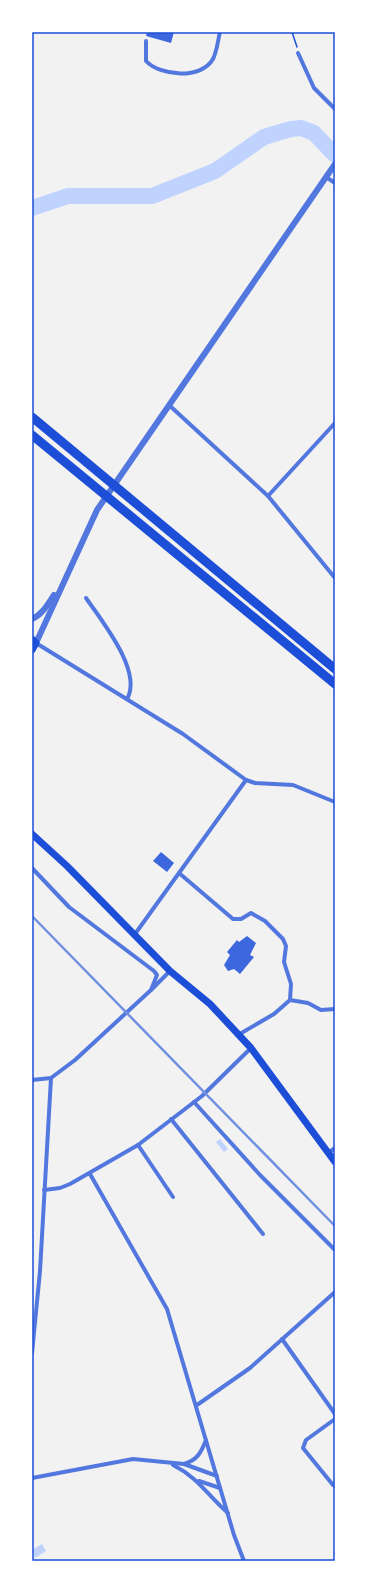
<svg xmlns="http://www.w3.org/2000/svg" width="367" height="1593" font-family="Manrope,sans-serif">
	<style>
		.water { fill: #bfd3fe }
		.lines { fill: none; stroke-linecap: round; stroke-linejoin: round }
		.river { stroke: #bfd3fe; stroke-width: 16 }
		.building { fill: #3d67dc }
		.path { stroke: #1d4ed8; stroke-width: 1.5 }
		.minor { stroke: #5277de; stroke-width: 4 }
		.tertiary { stroke: #5277de; stroke-width: 6 }
		.secondary { stroke: #1d4ed8; stroke-width: 7 }
		.motorway { stroke: #1d4ed8; stroke-width: 9 }
		.rail { stroke: #7290e2; stroke-width: 2.5 }
		.neatline { fill: none; stroke: #1d4ed8; stroke-width: 1.5 }
	</style>
	<rect width="100%" height="100%" fill="#f2f2f2"/>
	<g class="water">
		<polygon points="220,1139 228,1149 224,1152 216,1142"/>
		<polygon points="42,1544 46,1551 35,1558 32,1550"/>
	</g>
	<g class="lines">
		<polyline class="river" points="32,208 68,196 152,196 215,171 264,137 291,129 301,128 314,133 335,155"/>
	</g>
	<g class="building">
		<polygon points="147,32 174,32 171,43 146,36"/>
		<polygon points="161,852 174,863 167,872 153,861"/>
		<polygon points="247,936 256,943 250,955 254,957 240,974 234,969 228,971 224,965 230,955 227,952 237,940 239,942"/>
	</g>
	<g class="lines">
		<polyline class="path" points="292,32 297,47"/>
		<g class="minor">
			<path d="M146,41V61C160,76 201,80 213,59C217,51 218,40 220,32"/>
			<polyline points="298,53 314,88 335,109"/>
			<polyline points="326,177 335,183"/>
			<polyline points="169,405 268,496 335,578"/>
			<polyline points="268,496 335,423"/>
			<path d="M86,598C102,621 143,672 127,699"/>
			<polyline points="36,643 183,734 246,780 255,783 293,785 335,802"/>
			<polyline points="32,868 69,907 154,971 157,975 151,990"/>
			<polyline points="179,873 233,919 241,919 251,913 265,921 283,939 286,946 284,962 291,984 290,1000"/>
			<polyline points="135,934 246,780"/>
			<polyline points="238,1035 274,1014 290,1000 308,1003 321,1010 335,1009"/>
			<polyline points="32,1080 51,1078 75,1060 151,990 170,971"/>
			<polyline points="194,1102 260,1175 335,1250"/>
			<polyline points="171,1119 263,1234"/>
			<polyline points="138,1145 173,1197"/>
			<polyline points="328,1153 335,1148"/>
			<polyline points="90,1174 167,1309 234,1535 244,1561"/>
			<polyline points="44,1190 60,1188 70,1184 138,1145 202,1096 251,1048"/>
			<polyline points="282,1339 335,1414 335,1419 306,1440 303,1448 333,1485 335,1486"/>
			<polyline points="32,1353 40,1271 51,1078"/>
			<polyline points="197,1405 250,1368 335,1292"/>
			<path d="M184,1464C197,1460 201,1453 206,1440"/>
			<path d="M173,1465C199,1478 207,1495 228,1513"/>
			<polyline points="32,1478 133,1459 184,1464 217,1476"/>
			<polyline points="199,1481 220,1488"/>
		</g>
		<g class="tertiary">
			<path d="M32,619C42,615 48,604 54,595"/>
			<polyline points="36,643 97,510 335,164"/>
		</g>
		<g class="secondary">
			<polyline points="32,639 36,643 32,650"/>
			<polyline points="32,834 67,866 170,971 210,1004 251,1048 335,1162"/>
		</g>
		<g class="motorway">
			<polyline points="32,417 335,669"/>
			<polyline points="32,435 335,684"/>
		</g>
		<polyline class="rail" points="32,916 335,1226"/>
	</g>
	<rect width="367" height="1593" fill="none" stroke="#ffffff" stroke-width="66"/>
	<rect x="33" y="33" width="301" height="1527" class="neatline"/>
</svg>
